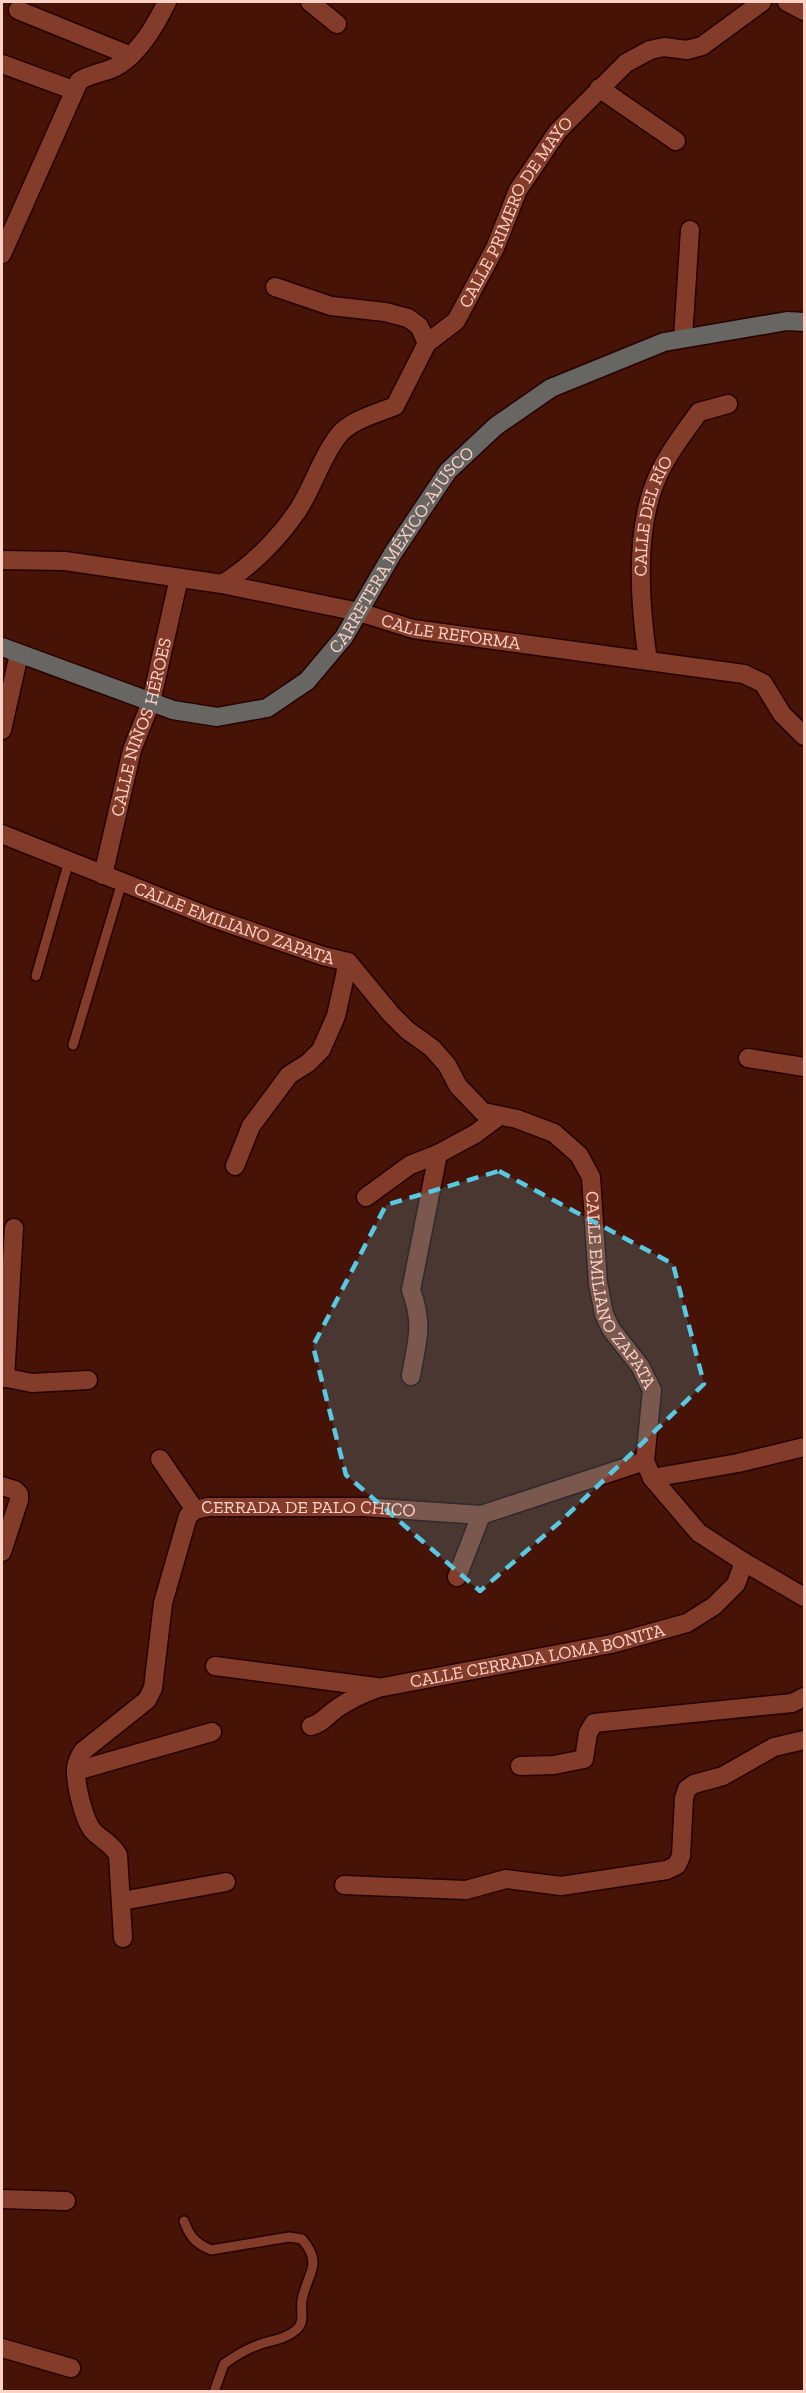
<svg xmlns="http://www.w3.org/2000/svg" width="806" height="2393" font-family="'Zilla Slab',serif">
	<style>
		.lines { fill: none; stroke-linecap: round; stroke-linejoin: round }
		.lane-casing { stroke: #240300; stroke-width: 12 }
		.street-casing { stroke: #240300; stroke-width: 21 }
		.secondary-casing { stroke: #240300; stroke-width: 21 }
		.lane { stroke: #833c2a; stroke-width: 9 }
		.street { stroke: #833c2a; stroke-width: 18 }
		.secondary { stroke: #686662; stroke-width: 18 }
		.marked { fill: #58c9e3; fill-opacity: 0.2; stroke: #58c9e3; stroke-width: 4.5; stroke-dasharray: 12 8; stroke-linejoin: round }
		.labels { text-anchor: middle; dominant-baseline: central; stroke-width: 6; stroke-linejoin: round; paint-order: stroke }
		.street-label { font-size: 18px; fill: #fdd2c6; stroke: #210501 }
	</style>
	<rect width="100%" height="100%" fill="#461306"/>
	<g class="lines">
		<defs>
			<g id="lane">
				<polyline points="36,976 69,861"/>
				<polyline points="73,1045 122,882"/>
				<path d="M184,2221C190,2237 195,2243 211,2250L289,2237L302,2239C324,2265 307,2273 302,2300C300,2310 306,2322 296,2330C286,2339 273,2340 261,2344C248,2348 235,2356 224,2364L214,2392"/>
			</g>
			<g id="street">
				<polyline points="310,2 337,24"/>
				<polyline points="787,2 804,11"/>
				<polyline points="18,10 131,56"/>
				<polyline points="2,64 73,90"/>
				<polyline points="599,88 676,141"/>
				<path d="M2,254L79,81C91,73 106,73 119,65C141,51 156,24 167,2"/>
				<polyline points="275,287 331,306 385,312 408,318 419,326 427,343"/>
				<polyline points="683,338 690,230"/>
				<path id="s1" d="M2,560L65,561L222,584L359,612L413,629L744,674L763,683L782,714L804,736"/>
				<path id="s2" d="M222,584C251,567 279,538 298,510C313,487 321,458 338,436C350,420 376,414 395,406L427,343L456,321L495,248L518,190L558,131L626,63L650,50L664,47L687,50L702,46L762,2"/>
				<path id="s3" d="M648,661C640,607 634,535 655,483C665,457 683,434 699,412L728,404"/>
				<polyline points="2,730 19,654"/>
				<path id="s4" d="M2,834L210,917L323,956L348,962L391,1014L407,1030L432,1048L447,1065L458,1086L483,1112L517,1119L554,1133L579,1155L591,1177L598,1283L604,1314L611,1329L640,1366L652,1390L645,1461L652,1478L699,1533L744,1562L804,1597"/>
				<path id="s5" d="M103,875L132,750L151,702L179,578"/>
				<polyline points="748,1058 804,1067"/>
				<polyline points="235,1166 251,1126 289,1075 308,1063 321,1050 336,1016 348,962"/>
				<polyline points="366,1197 410,1165 438,1154 475,1134 498,1117"/>
				<path d="M411,1376C417,1340 424,1326 411,1290L438,1154"/>
				<polyline points="2,1377 32,1383 88,1380"/>
				<polyline points="5,1378 14,1228"/>
				<polyline points="160,1459 195,1510"/>
				<polyline points="652,1478 738,1463 804,1447"/>
				<polyline points="2,1486 15,1490 19,1494 19,1500 2,1552"/>
				<polyline points="457,1577 481,1515"/>
				<polyline points="215,1666 376,1687"/>
				<path id="s6" d="M311,1726C323,1723 328,1714 339,1707C351,1699 364,1693 378,1688L611,1644L687,1623L714,1606L736,1584L744,1562"/>
				<polyline points="520,1766 554,1765 584,1759 588,1733 594,1723 792,1703 804,1697"/>
				<polyline points="76,1771 212,1732"/>
				<polyline points="344,1885 466,1890 506,1879 561,1886 667,1870 677,1865 681,1856 684,1798 687,1789 694,1784 723,1776 774,1747 804,1740"/>
				<polyline points="122,1901 226,1882"/>
				<path id="s7" d="M123,1938L118,1855C112,1844 102,1840 94,1832C84,1822 75,1783 76,1768C77,1761 79,1757 83,1751L147,1700L153,1688L163,1603L188,1516L195,1510L208,1507H363L481,1515L645,1461"/>
				<polyline points="2,2199 66,2201"/>
				<polyline points="2,2348 71,2368"/>
			</g>
			<g id="secondary">
				<path id="s8" d="M2,647L173,710L217,717L267,708L307,681L344,637L393,553L448,471L496,426L551,388L664,342L787,321L804,322"/>
			</g>
		</defs>
		<use href="#lane" class="lane-casing"/>
		<use href="#street" class="street-casing"/>
		<use href="#secondary" class="secondary-casing"/>
		<use href="#lane" class="lane"/>
		<use href="#street" class="street"/>
		<use href="#secondary" class="secondary"/>
	</g>
	<path class="marked" d="M499,1171L673,1264L704,1384L560,1522L480,1591L346,1475L313,1346L386,1205Z"/>
	<g class="labels">
		<g class="street-label">
			<text stroke="none"><textPath href="#s2" startOffset="488">CALLE PRIMERO DE MAYO</textPath></text>
			<text stroke="none"><textPath href="#s3" startOffset="147">CALLE DEL RÍO</textPath></text>
			<text stroke="none"><textPath href="#s8" startOffset="488">CARRETERA MÉXICO-AJUSCO</textPath></text>
			<text stroke="none"><textPath href="#s1" startOffset="456">CALLE REFORMA</textPath></text>
			<text stroke="none"><textPath href="#s5" startOffset="153">CALLE NIÑOS HÉROES</textPath></text>
			<text stroke="none"><textPath href="#s4" startOffset="249">CALLE EMILIANO ZAPATA</textPath></text>
			<text stroke="none"><textPath href="#s4" startOffset="825">CALLE EMILIANO ZAPATA</textPath></text>
			<text stroke="none"><textPath href="#s7" startOffset="597">CERRADA DE PALO CHICO</textPath></text>
			<text stroke="none"><textPath href="#s6" startOffset="240">CALLE CERRADA LOMA BONITA</textPath></text>
		</g>
	</g>
	<rect width="806" height="2393" fill="none" stroke="#fdd2c6" stroke-width="6"/>
</svg>
